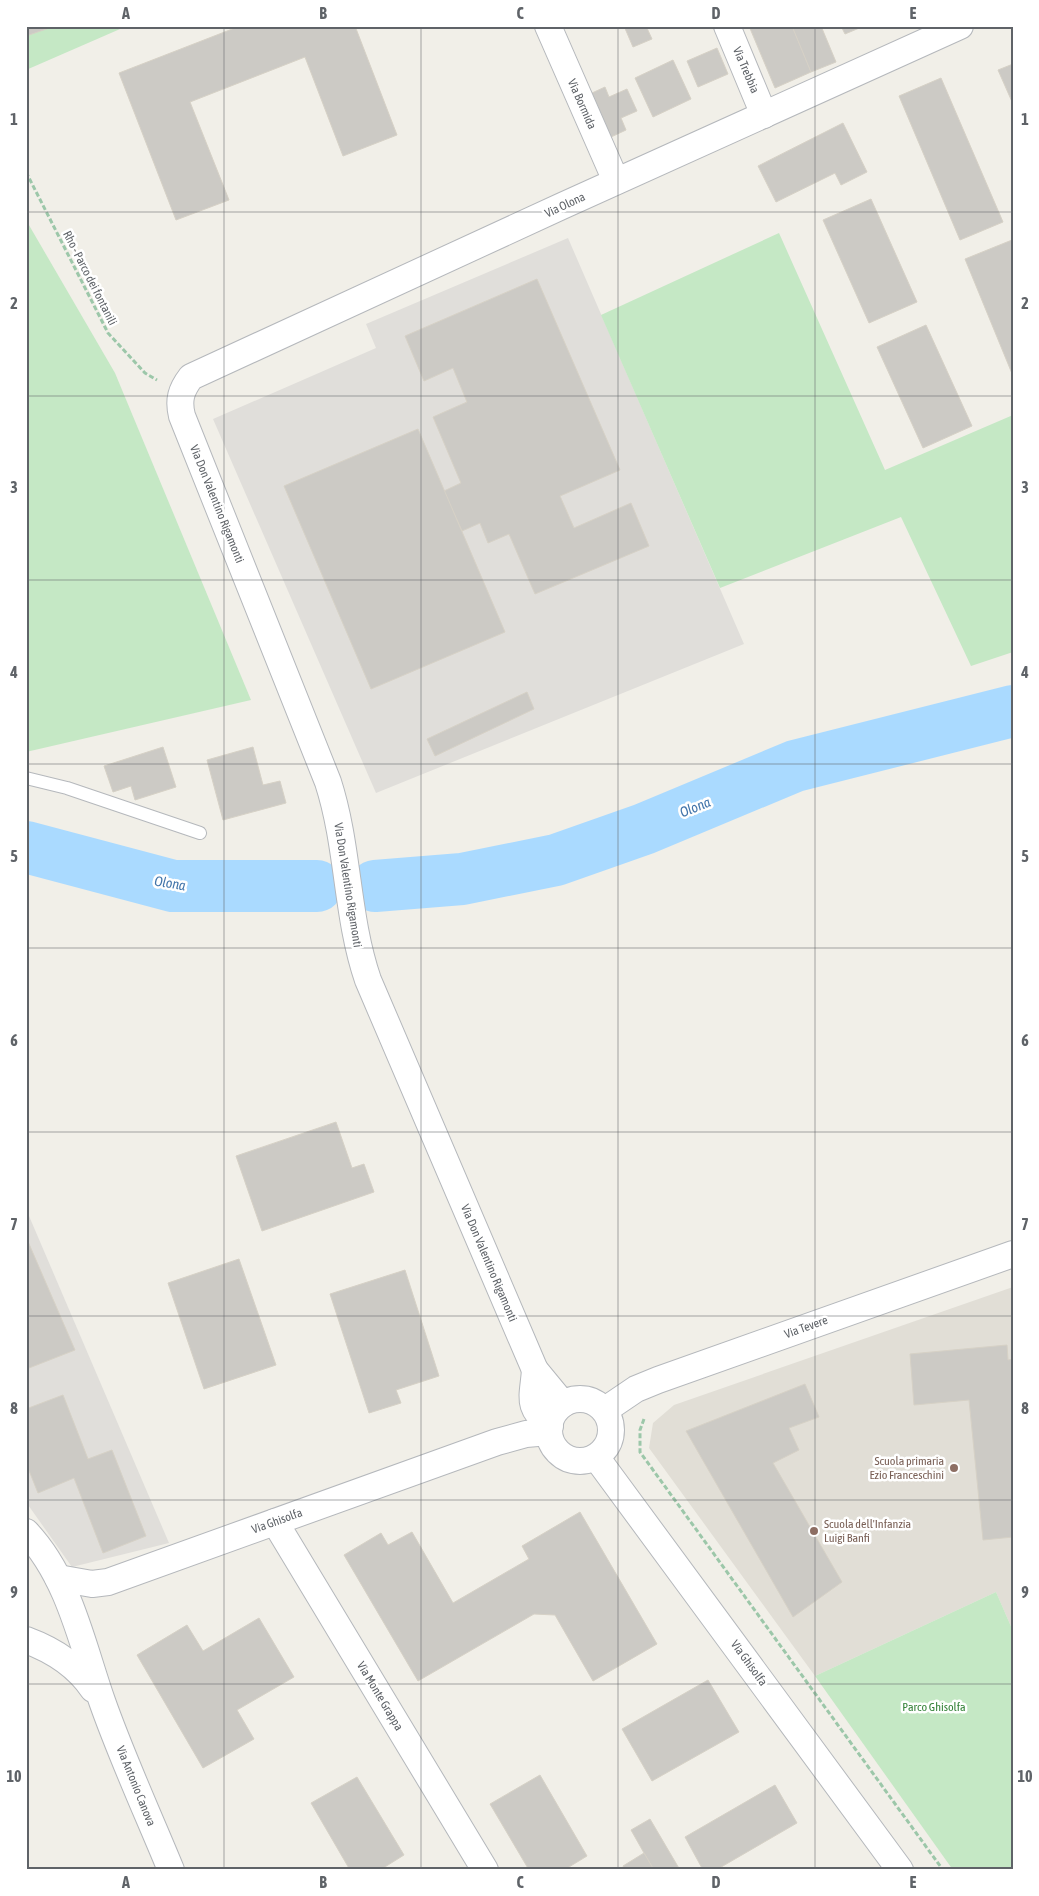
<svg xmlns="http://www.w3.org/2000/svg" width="1039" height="1896" font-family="'Asap Condensed',sans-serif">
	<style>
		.industrial { fill: #e0deda }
		.education { fill: #e1ded6 }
		.green { fill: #c5e8c5 }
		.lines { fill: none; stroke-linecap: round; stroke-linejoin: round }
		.river { stroke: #aadaff; stroke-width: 52 }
		.building { fill: #cccac5; stroke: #d6d1c6 }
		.service-casing { stroke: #b5b8bc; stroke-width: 14 }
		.minor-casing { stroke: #b5b8bc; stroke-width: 28 }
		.path { stroke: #9cc7a9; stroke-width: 3; stroke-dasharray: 5 2.5; stroke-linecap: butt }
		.service { stroke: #fff; stroke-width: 12 }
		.minor { stroke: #fff; stroke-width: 26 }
		.grid { fill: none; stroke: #5f6368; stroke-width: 1; stroke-opacity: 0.55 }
		.education-dot { fill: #8d6e63; stroke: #fff; stroke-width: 2 }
		.labels { text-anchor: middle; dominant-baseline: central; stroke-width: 5; stroke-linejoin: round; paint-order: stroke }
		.street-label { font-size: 12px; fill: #5f6368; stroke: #fff }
		.education-label { font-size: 12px; fill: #785e54; stroke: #fff; text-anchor: end }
		.park-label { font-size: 12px; fill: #348238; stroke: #fff }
		.water-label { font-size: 14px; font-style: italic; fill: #4174aa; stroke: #fff }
		.neatline { fill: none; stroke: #5f6368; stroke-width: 2 }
		.grid-label { font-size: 16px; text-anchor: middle; font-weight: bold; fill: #5f6368 }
	</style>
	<rect width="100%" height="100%" fill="#f1efe8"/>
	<g class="industrial">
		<polygon points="568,238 744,644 376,793 213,419 376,348 366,324"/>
		<polygon points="26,1209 169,1543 72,1567 26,1502"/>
	</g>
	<polygon class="education" points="1013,1287 1013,1631 996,1592 815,1676 649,1448 653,1423 674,1405"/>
	<g class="green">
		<polygon points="26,26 127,26 26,70"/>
		<polygon points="26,220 115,373 251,700 26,752"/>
		<polygon points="779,233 885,470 1013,415 1013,652 971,666 901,517 720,588 601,315"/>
		<polygon points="996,1592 1013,1631 1013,1870 953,1870 815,1676"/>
	</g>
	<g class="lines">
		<g class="river">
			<polyline points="26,847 173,886 317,886"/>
			<polyline points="375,886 462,879 556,860 644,829 795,766 1013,711"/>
		</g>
	</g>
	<g class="building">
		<polygon points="26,26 55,26 26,36"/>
		<polygon points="240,26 355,26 397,135 343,156 305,57 190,102 229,200 176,220 119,73"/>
		<polygon points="624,26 646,26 652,39 633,47"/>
		<polygon points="749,26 792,26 811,72 775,88"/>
		<polygon points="792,26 821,26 836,62 811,72"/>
		<polygon points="841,26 864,26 845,34"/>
		<polygon points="717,48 728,74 698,87 687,61"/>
		<polygon points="673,60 691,99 653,117 635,78"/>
		<polygon points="1013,64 1013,104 998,70"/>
		<polygon points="941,78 1003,222 960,240 899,96"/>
		<polygon points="605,87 609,97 627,89 637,111 621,118 626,130 611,137 592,93"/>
		<polygon points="843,123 867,172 841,185 835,173 776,202 758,166"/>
		<polygon points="871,199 917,302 869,323 823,220"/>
		<polygon points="1012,240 1013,243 1013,376 965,259"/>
		<polygon points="537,279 620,470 560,496 574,528 631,503 649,546 535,594 509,534 488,543 480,523 462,531 444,491 461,483 433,417 467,402 453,368 424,381 405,336"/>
		<polygon points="926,325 972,426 923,448 877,347"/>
		<polygon points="418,429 505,632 371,689 284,486"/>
		<polygon points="527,692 534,709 435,756 427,739"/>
		<polygon points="163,747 176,787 135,800 131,786 113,792 104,766"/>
		<polygon points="253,747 263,785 280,781 286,803 223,820 207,760"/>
		<polygon points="336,1122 352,1168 364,1164 374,1192 262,1231 236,1156"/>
		<polygon points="26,1237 75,1350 29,1368 26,1361"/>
		<polygon points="239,1259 276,1365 204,1389 168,1283"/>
		<polygon points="405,1270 439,1376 396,1390 401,1403 369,1413 330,1294"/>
		<polygon points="1007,1345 1008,1360 1013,1359 1013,1537 983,1540 969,1400 914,1405 910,1354"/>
		<polygon points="805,1384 819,1417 789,1428 799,1450 773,1463 842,1582 793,1617 686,1431"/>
		<polygon points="63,1395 88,1459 112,1450 146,1536 103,1553 74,1478 38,1493 26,1463 26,1409"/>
		<polygon points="580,1512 657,1644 593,1681 555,1615 534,1614 418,1681 344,1555 381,1533 388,1545 412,1532 453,1603 529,1559 522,1546"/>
		<polygon points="259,1618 294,1677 237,1710 254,1739 203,1768 137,1655 187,1625 203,1651"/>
		<polygon points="708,1680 739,1732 652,1781 622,1729"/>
		<polygon points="540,1775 587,1856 564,1870 529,1870 490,1804"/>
		<polygon points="357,1777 404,1855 380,1870 350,1870 311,1803"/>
		<polygon points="775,1785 797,1823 716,1870 703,1870 685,1837"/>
		<polygon points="650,1819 680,1870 654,1870 644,1853 631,1830"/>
		<polygon points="644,1853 654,1870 625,1870 623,1866"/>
	</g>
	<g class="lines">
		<defs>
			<polyline id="service" points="26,778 67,788 200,833"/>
			<g id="minor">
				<polyline points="548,26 616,181"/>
				<polyline points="727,26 764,115"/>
				<path d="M535,1370C533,1398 526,1406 550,1426"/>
				<circle cx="580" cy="1430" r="31"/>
				<path d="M563,1404L535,1370L368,980C346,916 349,847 328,782L182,416C178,400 181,390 191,377L562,206L960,26"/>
				<polyline points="605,1410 636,1389 658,1380 1013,1254"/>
				<polyline points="596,1457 900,1870"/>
				<polyline points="275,1522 485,1870"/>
				<path d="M26,1532C69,1577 82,1644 102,1701C122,1758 148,1814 171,1870"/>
				<polyline points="58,1578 92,1584 108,1582 497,1442 526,1434 549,1432"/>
				<path d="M26,1640C53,1650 77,1665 93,1689"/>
			</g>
		</defs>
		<use href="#service" class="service-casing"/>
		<use href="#minor" class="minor-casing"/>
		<g class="path">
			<polyline points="26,172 108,333 145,373 157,380"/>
			<polyline points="644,1419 640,1430 640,1452 943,1870"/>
		</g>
		<use href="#service" class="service"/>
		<use href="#minor" class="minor"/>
	</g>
	<path class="grid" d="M224,26V1870M421,26V1870M618,26V1870M815,26V1870M26,212H1013M26,396H1013M26,580H1013M26,764H1013M26,948H1013M26,1132H1013M26,1316H1013M26,1500H1013M26,1684H1013"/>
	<g class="education-dot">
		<circle cx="954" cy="1468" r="5"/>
		<circle cx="814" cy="1531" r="5"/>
	</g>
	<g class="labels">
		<g class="street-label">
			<text transform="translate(746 70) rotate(67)">Via Trebbia</text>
			<text transform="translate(582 104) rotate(66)">Via Bormida</text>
			<text transform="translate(565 205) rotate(-25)">Via Olona</text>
			<text transform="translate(90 278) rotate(63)">Rho - Parco dei fontanili</text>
			<text transform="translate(217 504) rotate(68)">Via Don Valentino Rigamonti</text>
			<text transform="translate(348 885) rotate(81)">Via Don Valentino Rigamonti</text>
			<text transform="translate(489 1263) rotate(67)">Via Don Valentino Rigamonti</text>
			<text transform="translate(806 1327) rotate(-20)">Via Tevere</text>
			<text transform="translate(277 1521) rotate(-20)">Via Ghisolfa</text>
			<text transform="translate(749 1663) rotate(54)">Via Ghisolfa</text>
			<text transform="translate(380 1696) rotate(59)">Via Monte Grappa</text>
			<text transform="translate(136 1786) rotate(68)">Via Antonio Canova</text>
		</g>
		<g class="education-label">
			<text x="944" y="1461">Scuola primaria<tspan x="944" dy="14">Ezio Franceschini</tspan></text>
			<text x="824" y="1524" text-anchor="start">Scuola dell'Infanzia<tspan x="824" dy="14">Luigi Banfi</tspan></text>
		</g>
		<g class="park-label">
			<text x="934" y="1707">Parco Ghisolfa</text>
		</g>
		<g class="water-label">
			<text transform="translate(695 807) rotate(-22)">Olona</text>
			<text transform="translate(170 883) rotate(9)">Olona</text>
		</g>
	</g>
	<rect width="1039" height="1896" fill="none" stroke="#ffffff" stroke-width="55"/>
	<rect x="28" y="28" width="984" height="1840" class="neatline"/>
	<g class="grid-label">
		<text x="126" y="19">A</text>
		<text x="323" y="19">B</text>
		<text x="520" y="19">C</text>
		<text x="716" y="19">D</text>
		<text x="913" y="19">E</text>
		<text x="14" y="125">1</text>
		<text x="1025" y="125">1</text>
		<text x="14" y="309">2</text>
		<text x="1025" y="309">2</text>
		<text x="14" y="493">3</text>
		<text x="1025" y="493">3</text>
		<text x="14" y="678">4</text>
		<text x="1025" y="678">4</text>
		<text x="14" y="862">5</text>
		<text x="1025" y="862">5</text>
		<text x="14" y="1046">6</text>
		<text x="1025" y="1046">6</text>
		<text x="14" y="1230">7</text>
		<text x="1025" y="1230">7</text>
		<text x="14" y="1414">8</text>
		<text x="1025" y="1414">8</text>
		<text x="14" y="1598">9</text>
		<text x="1025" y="1598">9</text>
		<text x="14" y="1782">10</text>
		<text x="1025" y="1782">10</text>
		<text x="126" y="1888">A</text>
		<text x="323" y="1888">B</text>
		<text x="520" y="1888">C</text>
		<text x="716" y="1888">D</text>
		<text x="913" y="1888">E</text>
	</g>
</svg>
